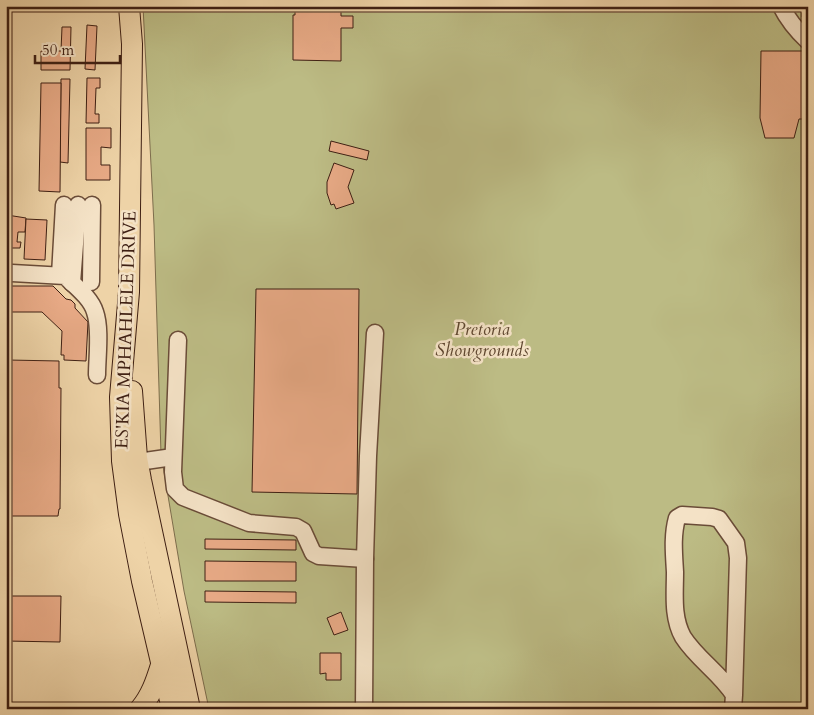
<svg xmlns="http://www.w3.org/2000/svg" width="814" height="715" font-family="Cardo,serif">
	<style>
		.green { fill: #bcbb84; stroke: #7d6d4c }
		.building { fill: #e8aa86; stroke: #3e1f13 }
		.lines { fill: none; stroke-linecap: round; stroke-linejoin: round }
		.minor-casing { stroke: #6a4c38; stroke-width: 19 }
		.major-casing { stroke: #3e1f13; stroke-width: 22 }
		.minor { stroke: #f4e2c6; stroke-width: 16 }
		.major { stroke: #eed3a7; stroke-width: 20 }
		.labels { text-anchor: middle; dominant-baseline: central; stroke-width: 5; stroke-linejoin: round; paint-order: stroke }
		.park-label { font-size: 18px; font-style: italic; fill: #5e462f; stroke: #f4e2c6 }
		.street-label { font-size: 18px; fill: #3e1f13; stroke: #f4e2c6 }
	</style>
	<rect width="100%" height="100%" fill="#eed3a7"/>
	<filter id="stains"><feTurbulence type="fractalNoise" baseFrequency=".004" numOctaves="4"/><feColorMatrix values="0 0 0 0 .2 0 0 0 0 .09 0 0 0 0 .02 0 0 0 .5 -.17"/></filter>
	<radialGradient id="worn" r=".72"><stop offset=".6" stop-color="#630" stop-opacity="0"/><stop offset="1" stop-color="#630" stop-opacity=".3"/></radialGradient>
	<polygon class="green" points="143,6 808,6 808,709 209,709 184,591 161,454 154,225"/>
	<g class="building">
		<polygon points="6,6 64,6 64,10 6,9"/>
		<polygon points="295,6 341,6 341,16 353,16 353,28 341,28 341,61 293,60 293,15 295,15"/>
		<polygon points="802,6 808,6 808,18 802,17"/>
		<polygon points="87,25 97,26 95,70 85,69"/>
		<polygon points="62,27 71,27 70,70 41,70 41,51 61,51"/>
		<polygon points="6,42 10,42 9,78 6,78"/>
		<polygon points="761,51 805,51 804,119 799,119 794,138 765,138 760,118"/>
		<polygon points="87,78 100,78 100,88 96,88 95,114 99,114 99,123 86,123"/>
		<polygon points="61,79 70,79 68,163 60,162"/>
		<polygon points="41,83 61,83 60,192 39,191"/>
		<polygon points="86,128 111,128 111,148 101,147 101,165 110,165 110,180 86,180"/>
		<polygon points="331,141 369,151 367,160 329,151"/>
		<polygon points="334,163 354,170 348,187 354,203 336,209 334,204 331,205 327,193 327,182"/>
		<polygon points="7,215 26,218 25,232 18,232 17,242 21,242 20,248 6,248"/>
		<polygon points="26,219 47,220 45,260 24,259"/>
		<polygon points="6,250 9,250 8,360 59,361 59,388 61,388 60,509 59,509 58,516 6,516"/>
		<polygon points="11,286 53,286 66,299 71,300 75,304 75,308 88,322 86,361 64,360 64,355 61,355 62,331 42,312 11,312"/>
		<polygon points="256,289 359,289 357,494 252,492"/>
		<polygon points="205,539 296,540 296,550 205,549"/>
		<polygon points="205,561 296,562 296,581 205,581"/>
		<polygon points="205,591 296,592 296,603 205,602"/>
		<polygon points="6,596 61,596 60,642 6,641"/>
		<polygon points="341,612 348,630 334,635 327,618"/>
		<polygon points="320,653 341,653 341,680 326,680 326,673 320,674"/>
	</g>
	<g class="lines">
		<defs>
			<g id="minor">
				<path d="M781,6C788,20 796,30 808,41"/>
				<path d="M12,273L65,276C75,286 91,298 95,312C101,329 97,357 97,375"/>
				<polyline points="60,275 64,205"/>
				<polyline points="91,282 92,205"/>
				<polyline points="72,283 78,205"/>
				<polyline points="178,340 173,472 175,489 183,497 249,523 296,527 303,531 313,553 319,556 365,559"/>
				<polyline points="138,462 173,457"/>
				<polyline points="364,709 365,559 368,456 375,333"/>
				<path d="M733,709L734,695L738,558L736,543L719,519L712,517L682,515L677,518C672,536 674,554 675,572C675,594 672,617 683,637C697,659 720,673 734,695"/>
			</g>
			<g id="major">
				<polyline points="129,6 132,44 129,292 120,397 122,461 129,514 142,581 172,709"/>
				<polyline points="132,391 137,458 141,480 190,709"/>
				<path d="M140,709C151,696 156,681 161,665"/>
			</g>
		</defs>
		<use href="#minor" class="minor-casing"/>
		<use href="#major" class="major-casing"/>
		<use href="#minor" class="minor"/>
		<use href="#major" class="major"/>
	</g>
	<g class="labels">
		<g class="park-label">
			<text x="482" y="329">Pretoria<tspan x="482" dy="21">Showgrounds</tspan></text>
		</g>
		<g class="street-label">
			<text transform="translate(126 330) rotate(-88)">ES'KIA MPHAHLELE DRIVE</text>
		</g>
	</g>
	<rect width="814" height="715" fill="none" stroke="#eed3a7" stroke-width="25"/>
	<rect x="8" y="8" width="799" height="700" fill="none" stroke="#3e1f13" stroke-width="2.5"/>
	<rect x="12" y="12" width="789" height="690" fill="none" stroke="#3e1f13"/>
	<path d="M35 55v8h85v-8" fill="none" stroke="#3e1f13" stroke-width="2.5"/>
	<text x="42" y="55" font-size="15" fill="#3e1f13" stroke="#f4e2c6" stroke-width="4" paint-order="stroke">50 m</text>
	<rect width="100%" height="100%" filter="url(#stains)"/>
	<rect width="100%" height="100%" fill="url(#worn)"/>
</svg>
